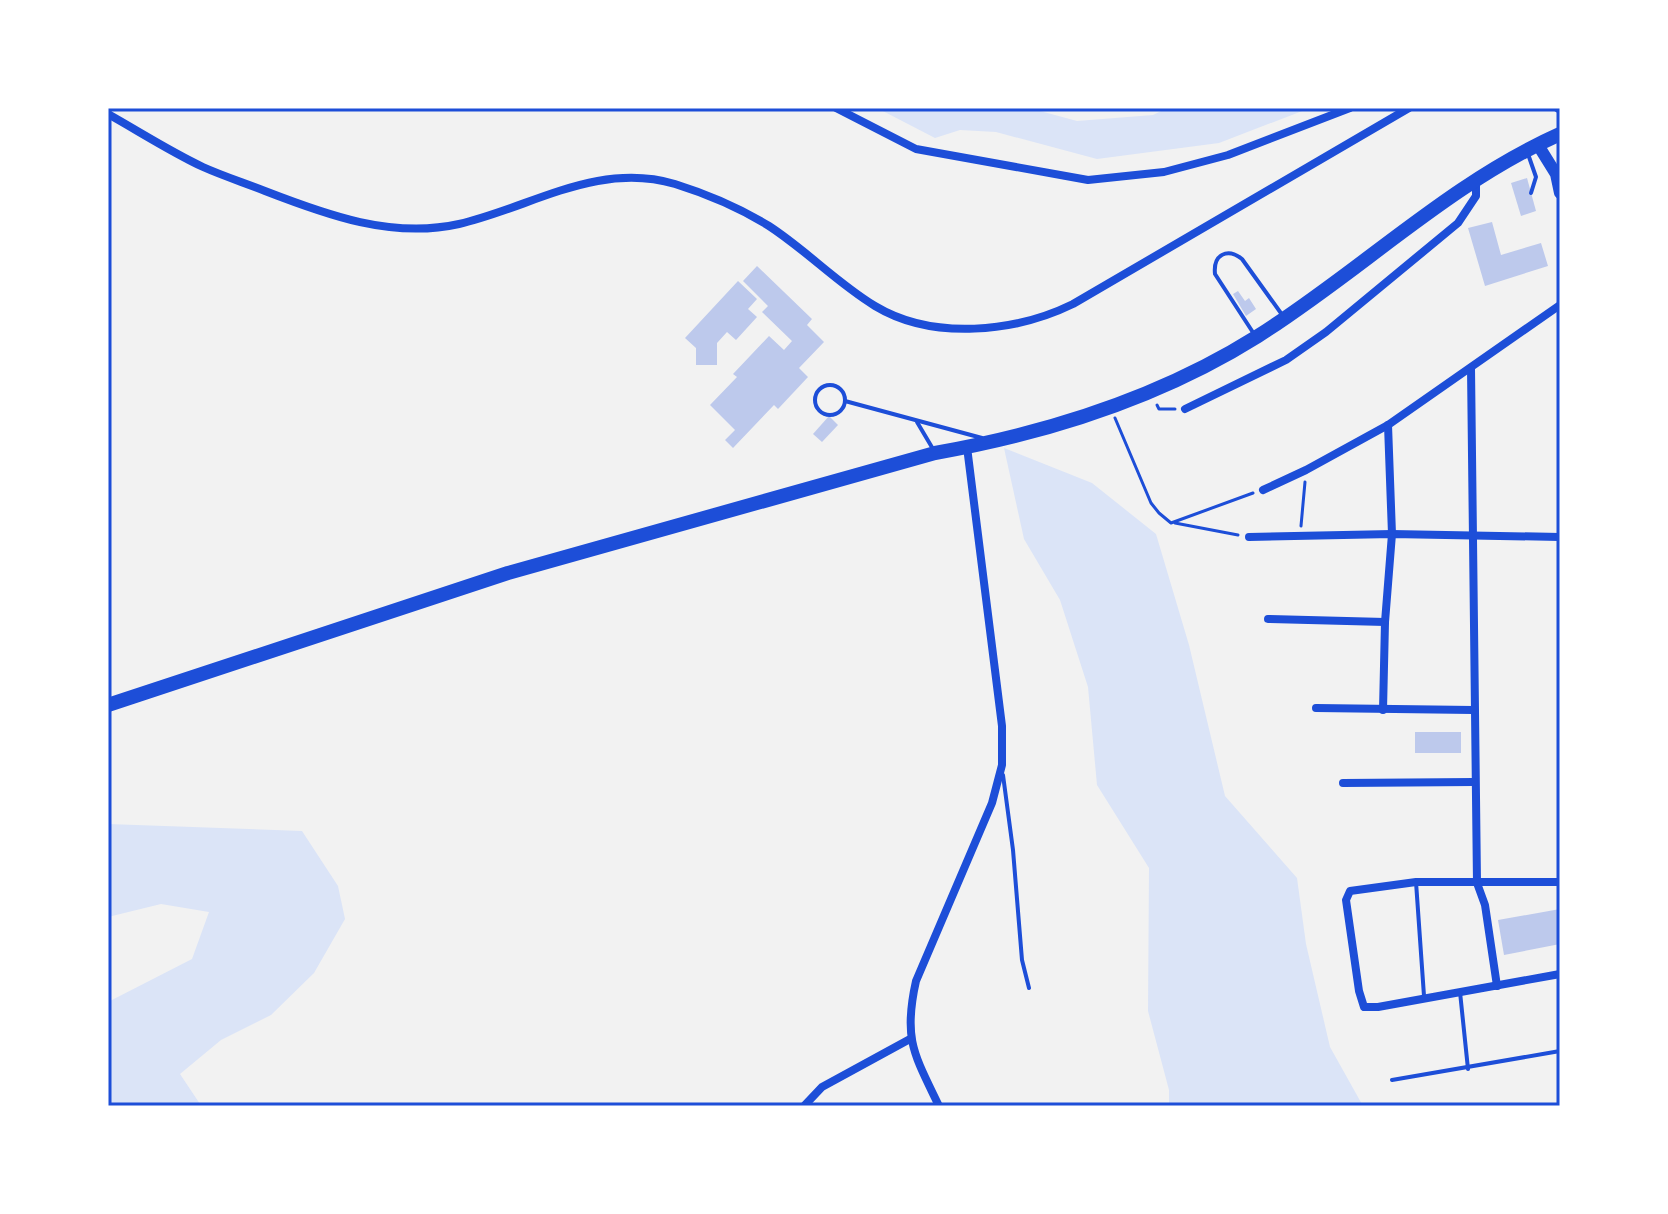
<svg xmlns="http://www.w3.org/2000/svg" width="1668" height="1214" font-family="Roboto,sans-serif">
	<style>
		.green { fill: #dbe4f7 }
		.building { fill: #bdc9ec }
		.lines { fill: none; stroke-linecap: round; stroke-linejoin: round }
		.path { stroke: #1d4ed8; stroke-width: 3 }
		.service { stroke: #1d4ed8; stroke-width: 4 }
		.minor { stroke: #1d4ed8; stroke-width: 8 }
		.secondary { stroke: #1d4ed8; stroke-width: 12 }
		.primary { stroke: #1d4ed8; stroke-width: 14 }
		.neatline { fill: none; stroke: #1d4ed8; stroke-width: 3 }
	</style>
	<rect width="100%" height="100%" fill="#f2f2f2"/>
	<g class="green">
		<polygon points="877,108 1029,108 1077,121 1153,115 1167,108 1310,108 1219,143 1097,159 996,132 960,130 935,138"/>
		<polygon points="1004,448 1092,483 1156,534 1189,645 1225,796 1297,878 1306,944 1330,1047 1363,1106 1169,1106 1169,1090 1148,1011 1149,868 1097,785 1088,687 1060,600 1024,539"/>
		<polygon points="108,824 302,831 338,886 345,919 314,973 271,1015 221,1040 180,1074 200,1104 205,1106 108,1106 108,1002 192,959 209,912 161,904 108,917"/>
	</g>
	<g class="building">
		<polygon points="1527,178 1536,211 1521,216 1511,183"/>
		<polygon points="1492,222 1501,255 1541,243 1548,266 1485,286 1468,228"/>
		<polygon points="757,266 812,319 807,325 824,342 799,368 808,377 778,409 774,405 733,448 725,440 735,430 710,405 737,377 733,374 769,336 784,350 792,341 762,312 768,306 743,281"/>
		<polygon points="738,281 757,299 748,309 757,317 736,340 727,332 717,343 717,365 696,365 696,348 685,338"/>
		<polygon points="1238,291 1245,301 1249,298 1256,309 1246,316 1233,294"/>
		<polygon points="829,416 838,425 822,442 813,434"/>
		<rect x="1415" y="732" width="46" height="21"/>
		<polygon points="1560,909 1560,944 1504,955 1498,920"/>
	</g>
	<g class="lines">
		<g class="path">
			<polyline points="1157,405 1159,409 1175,409"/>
			<polyline points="1115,418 1151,503 1159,513 1171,523 1253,493"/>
			<polyline points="1175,523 1238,535"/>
			<polyline points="1301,526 1305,482"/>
		</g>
		<g class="service">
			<polyline points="1528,154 1536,177 1531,193"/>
			<path d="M1254,334L1215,274C1213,255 1227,247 1242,259L1283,316"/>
			<circle cx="830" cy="400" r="15"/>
			<polyline points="845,401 982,438"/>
			<polyline points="917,422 933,449"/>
			<polyline points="1003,775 1013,850 1022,960 1029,988"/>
			<polyline points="1416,882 1424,996"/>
			<polyline points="1460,992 1468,1069"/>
			<polyline points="1392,1080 1560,1051"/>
		</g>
		<g class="minor">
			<polyline points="836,108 916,149 1088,180 1164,172 1228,155 1350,108"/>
			<polyline points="1557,108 1560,110"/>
			<path d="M108,114C140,132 171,152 203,167C223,176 245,183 265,191C327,215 392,239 459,224C532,207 598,161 675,184C707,194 740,208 769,226C806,250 837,283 875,306C933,341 1016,332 1073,304L1409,108"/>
			<polyline points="1471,368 1477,883 1485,905 1497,986"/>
			<polyline points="1185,409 1286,360 1326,332 1458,223 1476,196 1476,181"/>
			<polyline points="1263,490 1306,470 1388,425 1560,305"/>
			<polyline points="1249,537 1392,534 1560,537"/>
			<polyline points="1268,619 1385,622"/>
			<polyline points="1316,708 1473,710"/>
			<polyline points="1383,710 1385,622 1392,534 1388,425"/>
			<polyline points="1343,783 1474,782"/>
			<polyline points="1560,882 1416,882 1350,891 1346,900 1359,991 1364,1007 1378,1007 1560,974"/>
			<polyline points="804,1106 822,1087 910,1039"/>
			<path d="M939,1106C914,1054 903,1039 916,981L992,803L1002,765V726L967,447"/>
		</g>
		<polyline class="secondary" points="1538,145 1556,174 1560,193"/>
		<path class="primary" d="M108,705L508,573L935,453C1048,433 1161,397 1258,336C1361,271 1448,184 1560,134"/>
	</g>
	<rect width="1668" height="1214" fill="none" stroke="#ffffff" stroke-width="220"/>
	<rect x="110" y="110" width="1448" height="994" class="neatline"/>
</svg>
